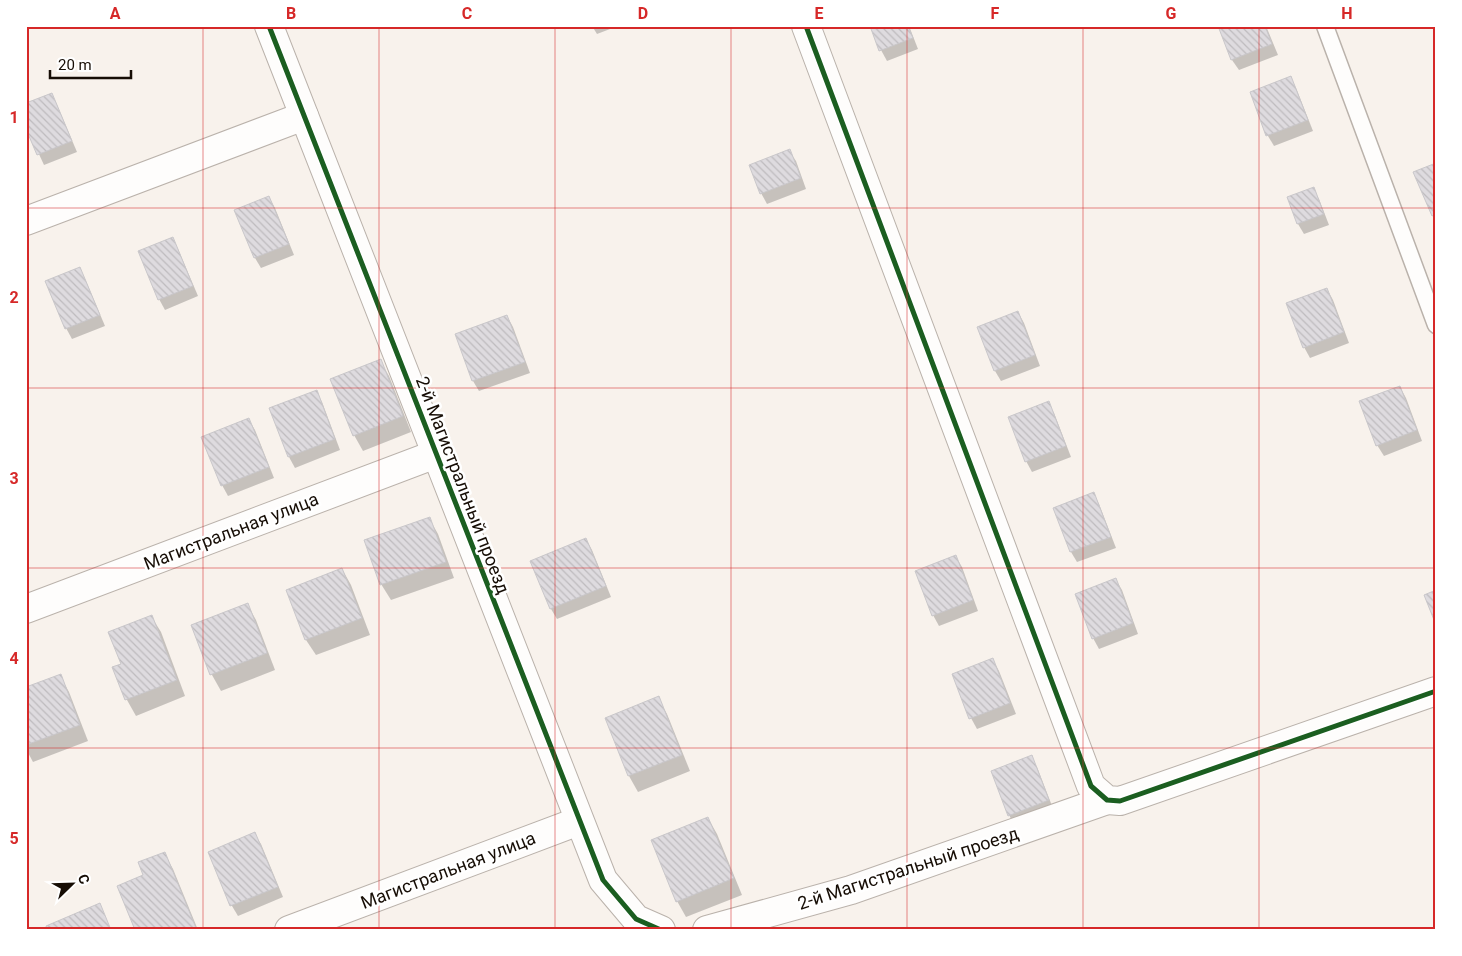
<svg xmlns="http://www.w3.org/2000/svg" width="1462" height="956" font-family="Roboto,sans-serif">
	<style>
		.shadow { fill: #0003 }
		.building { fill: url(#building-back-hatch); stroke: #c9c7ca }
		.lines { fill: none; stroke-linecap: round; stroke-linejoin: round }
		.lane-casing { stroke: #bab2ab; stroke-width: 19 }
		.street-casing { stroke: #bab2ab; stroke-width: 30 }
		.lane { stroke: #fefdfc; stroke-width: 16 }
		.street { stroke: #fefdfc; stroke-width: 28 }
		.cycleway-casing { stroke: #fff; stroke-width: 8 }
		.cycleway { stroke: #1b5e20; stroke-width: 5 }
		.grid { fill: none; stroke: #d62828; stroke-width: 1; stroke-opacity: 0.55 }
		.labels { text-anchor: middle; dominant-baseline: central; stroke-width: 5; stroke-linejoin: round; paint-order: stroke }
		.street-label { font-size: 18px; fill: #160d05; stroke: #fff }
		.neatline { fill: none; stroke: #d62828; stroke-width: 2 }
		.grid-label { font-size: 16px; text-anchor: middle; font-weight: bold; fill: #d62828 }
	</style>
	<defs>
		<pattern id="building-back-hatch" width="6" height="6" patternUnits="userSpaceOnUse" patternTransform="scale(1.25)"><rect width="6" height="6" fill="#dedbdf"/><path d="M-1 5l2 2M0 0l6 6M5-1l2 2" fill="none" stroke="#bebbbe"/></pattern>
	</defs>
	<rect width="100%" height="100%" fill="#f8f2ec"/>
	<g class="shadow">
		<polygon points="592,26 618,26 597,34"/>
		<polygon points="872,26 909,26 918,49 887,61 881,50"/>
		<polygon points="1220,26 1266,26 1278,55 1239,70 1232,60"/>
		<polygon points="1290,77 1296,88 1313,131 1274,146 1268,136 1251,92"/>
		<polygon points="51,94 57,105 77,152 44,165 26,126"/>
		<polygon points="789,151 796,161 806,189 767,204 761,193"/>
		<polygon points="1313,189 1319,199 1329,225 1304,234 1298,224"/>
		<polygon points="269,197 275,208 294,255 261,268 255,258 236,210"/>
		<polygon points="172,239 178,249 198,296 165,310 159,299"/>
		<polygon points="79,268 85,279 105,326 72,339 66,328"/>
		<polygon points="1327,289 1333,300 1349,343 1310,358 1304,347"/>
		<polygon points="1018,312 1024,323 1040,366 1001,381 995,371"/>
		<polygon points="507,316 513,327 530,373 479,391 473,381 457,335"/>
		<polygon points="380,361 389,376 411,432 363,451 354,435"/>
		<polygon points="1400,387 1406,398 1422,441 1384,456 1377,445"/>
		<polygon points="316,391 322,402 340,450 295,468 289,457 270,409"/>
		<polygon points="1048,403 1054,413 1071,457 1032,472 1026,461"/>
		<polygon points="249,420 255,430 274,478 228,496 222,485"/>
		<polygon points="1093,493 1099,504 1116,548 1077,562 1071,552 1054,509"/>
		<polygon points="429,518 438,534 454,578 391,600 381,584"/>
		<polygon points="586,539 592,550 611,597 557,619 551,609 532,561"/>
		<polygon points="956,557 962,567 978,611 939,626 933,615"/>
		<polygon points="342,569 351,585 370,635 316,655 306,640 287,590"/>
		<polygon points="1116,580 1122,590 1138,634 1099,649 1093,638"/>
		<polygon points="247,604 256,620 275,670 221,691 212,675 192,625"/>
		<polygon points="151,616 161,632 185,696 136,716 127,700 114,667 122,664"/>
		<polygon points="993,660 999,671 1016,714 977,729 971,718"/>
		<polygon points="60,676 69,692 88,741 33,762 26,749 26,689"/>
		<polygon points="658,698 667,714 690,771 638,792 629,776"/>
		<polygon points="1031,757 1037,767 1054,811 1015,826 1009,815"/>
		<polygon points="708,818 717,834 742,895 686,917 677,901"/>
		<polygon points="254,834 261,844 283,897 238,916 232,906 209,853"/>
		<polygon points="164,853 173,869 198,930 136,930 145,875"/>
	</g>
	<g class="building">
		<polygon points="870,26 908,26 913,38 879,51"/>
		<polygon points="1218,26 1265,26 1272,44 1231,60"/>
		<polygon points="1291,76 1308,120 1266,136 1250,92"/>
		<polygon points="52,93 72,141 37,155 26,129 26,103"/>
		<polygon points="790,149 801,178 760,194 749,165"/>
		<polygon points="1436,163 1436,214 1432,216 1413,172"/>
		<polygon points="1314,187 1324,214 1297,224 1287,197"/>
		<polygon points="269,196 289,244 254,258 234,210"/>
		<polygon points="173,237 193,286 158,300 138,251"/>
		<polygon points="80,267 100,315 65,329 45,281"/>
		<polygon points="1327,288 1344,332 1303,348 1286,303"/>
		<polygon points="1018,311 1035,355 994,371 977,327"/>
		<polygon points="507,315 525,362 472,381 455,334"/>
		<polygon points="381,359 403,416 353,436 330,379"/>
		<polygon points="1400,386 1417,430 1376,446 1359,401"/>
		<polygon points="317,390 335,439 288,457 269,408"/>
		<polygon points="1049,401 1066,446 1025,462 1008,417"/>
		<polygon points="249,418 269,467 221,486 201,437"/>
		<polygon points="1094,492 1111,537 1070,552 1053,508"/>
		<polygon points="430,517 446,562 380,585 364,540"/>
		<polygon points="586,538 606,586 550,609 530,561"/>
		<polygon points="956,555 973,600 932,616 915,571"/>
		<polygon points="342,568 362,618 305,640 286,590"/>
		<polygon points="1116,578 1133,623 1092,639 1075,594"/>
		<polygon points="1436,590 1436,625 1424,595"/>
		<polygon points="248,603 267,653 210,675 191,625"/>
		<polygon points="152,615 177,680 125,700 112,667 121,664 108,632"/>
		<polygon points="993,658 1010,703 969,719 952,674"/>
		<polygon points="61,674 80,725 26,745 26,687"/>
		<polygon points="659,696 682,755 628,776 605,718"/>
		<polygon points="1032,755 1049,800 1008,816 991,771"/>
		<polygon points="708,817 734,878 676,902 651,840"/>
		<polygon points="255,832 278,887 230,906 208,852"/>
		<polygon points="165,852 196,928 135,930 117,886 143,875 138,862"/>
		<polygon points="100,903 111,930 47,930 46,926"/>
	</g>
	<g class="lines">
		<defs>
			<polyline id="lane" points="1325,26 1436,325"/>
			<g id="street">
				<polyline points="269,26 603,880 636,919 661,930"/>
				<polyline points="806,26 1091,786 1107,800 1120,801 1436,691"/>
				<polyline points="26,221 304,116"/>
				<polyline points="26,609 436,454"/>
				<polyline points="289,930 579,821"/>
				<polyline points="707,930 851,890 1107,800"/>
			</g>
		</defs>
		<use href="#lane" class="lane-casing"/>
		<use href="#street" class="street-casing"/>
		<use href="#lane" class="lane"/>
		<use href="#street" class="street"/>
		<defs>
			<g id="cycleway">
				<polyline points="269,26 603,880 636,919 661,930"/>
				<polyline points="806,26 1091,786 1107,800 1120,801 1436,691"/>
			</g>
		</defs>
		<use href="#cycleway" class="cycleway-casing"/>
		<use href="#cycleway" class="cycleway"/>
	</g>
	<path class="grid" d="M203,26V930M379,26V930M555,26V930M731,26V930M907,26V930M1083,26V930M1259,26V930M26,208H1436M26,388H1436M26,568H1436M26,748H1436"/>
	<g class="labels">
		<g class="street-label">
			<text transform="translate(463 485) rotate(69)">2-й Магистральный проезд</text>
			<text transform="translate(231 531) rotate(-21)">Магистральная улица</text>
			<text transform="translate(908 868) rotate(-18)">2-й Магистральный проезд</text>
			<text transform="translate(448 870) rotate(-21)">Магистральная улица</text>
		</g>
	</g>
	<rect width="1462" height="956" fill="none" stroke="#ffffff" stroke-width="55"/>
	<g transform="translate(72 884) rotate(67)" stroke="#ffffff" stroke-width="4" paint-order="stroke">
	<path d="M0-4L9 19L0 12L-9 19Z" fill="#160d05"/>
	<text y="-8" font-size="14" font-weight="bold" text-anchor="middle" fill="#160d05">С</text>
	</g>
	<path d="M50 70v8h81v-8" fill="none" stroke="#160d05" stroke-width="2.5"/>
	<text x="58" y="70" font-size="15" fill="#160d05" stroke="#ffffff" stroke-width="4" paint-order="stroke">20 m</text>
	<rect x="28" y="28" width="1406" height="900" class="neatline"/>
	<g class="grid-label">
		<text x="115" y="19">A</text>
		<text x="291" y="19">B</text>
		<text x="467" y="19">C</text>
		<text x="643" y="19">D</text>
		<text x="819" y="19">E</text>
		<text x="995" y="19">F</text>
		<text x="1171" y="19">G</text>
		<text x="1347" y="19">H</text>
		<text x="14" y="123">1</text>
		<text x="14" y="303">2</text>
		<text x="14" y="484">3</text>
		<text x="14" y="664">4</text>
		<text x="14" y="844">5</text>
	</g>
</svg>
